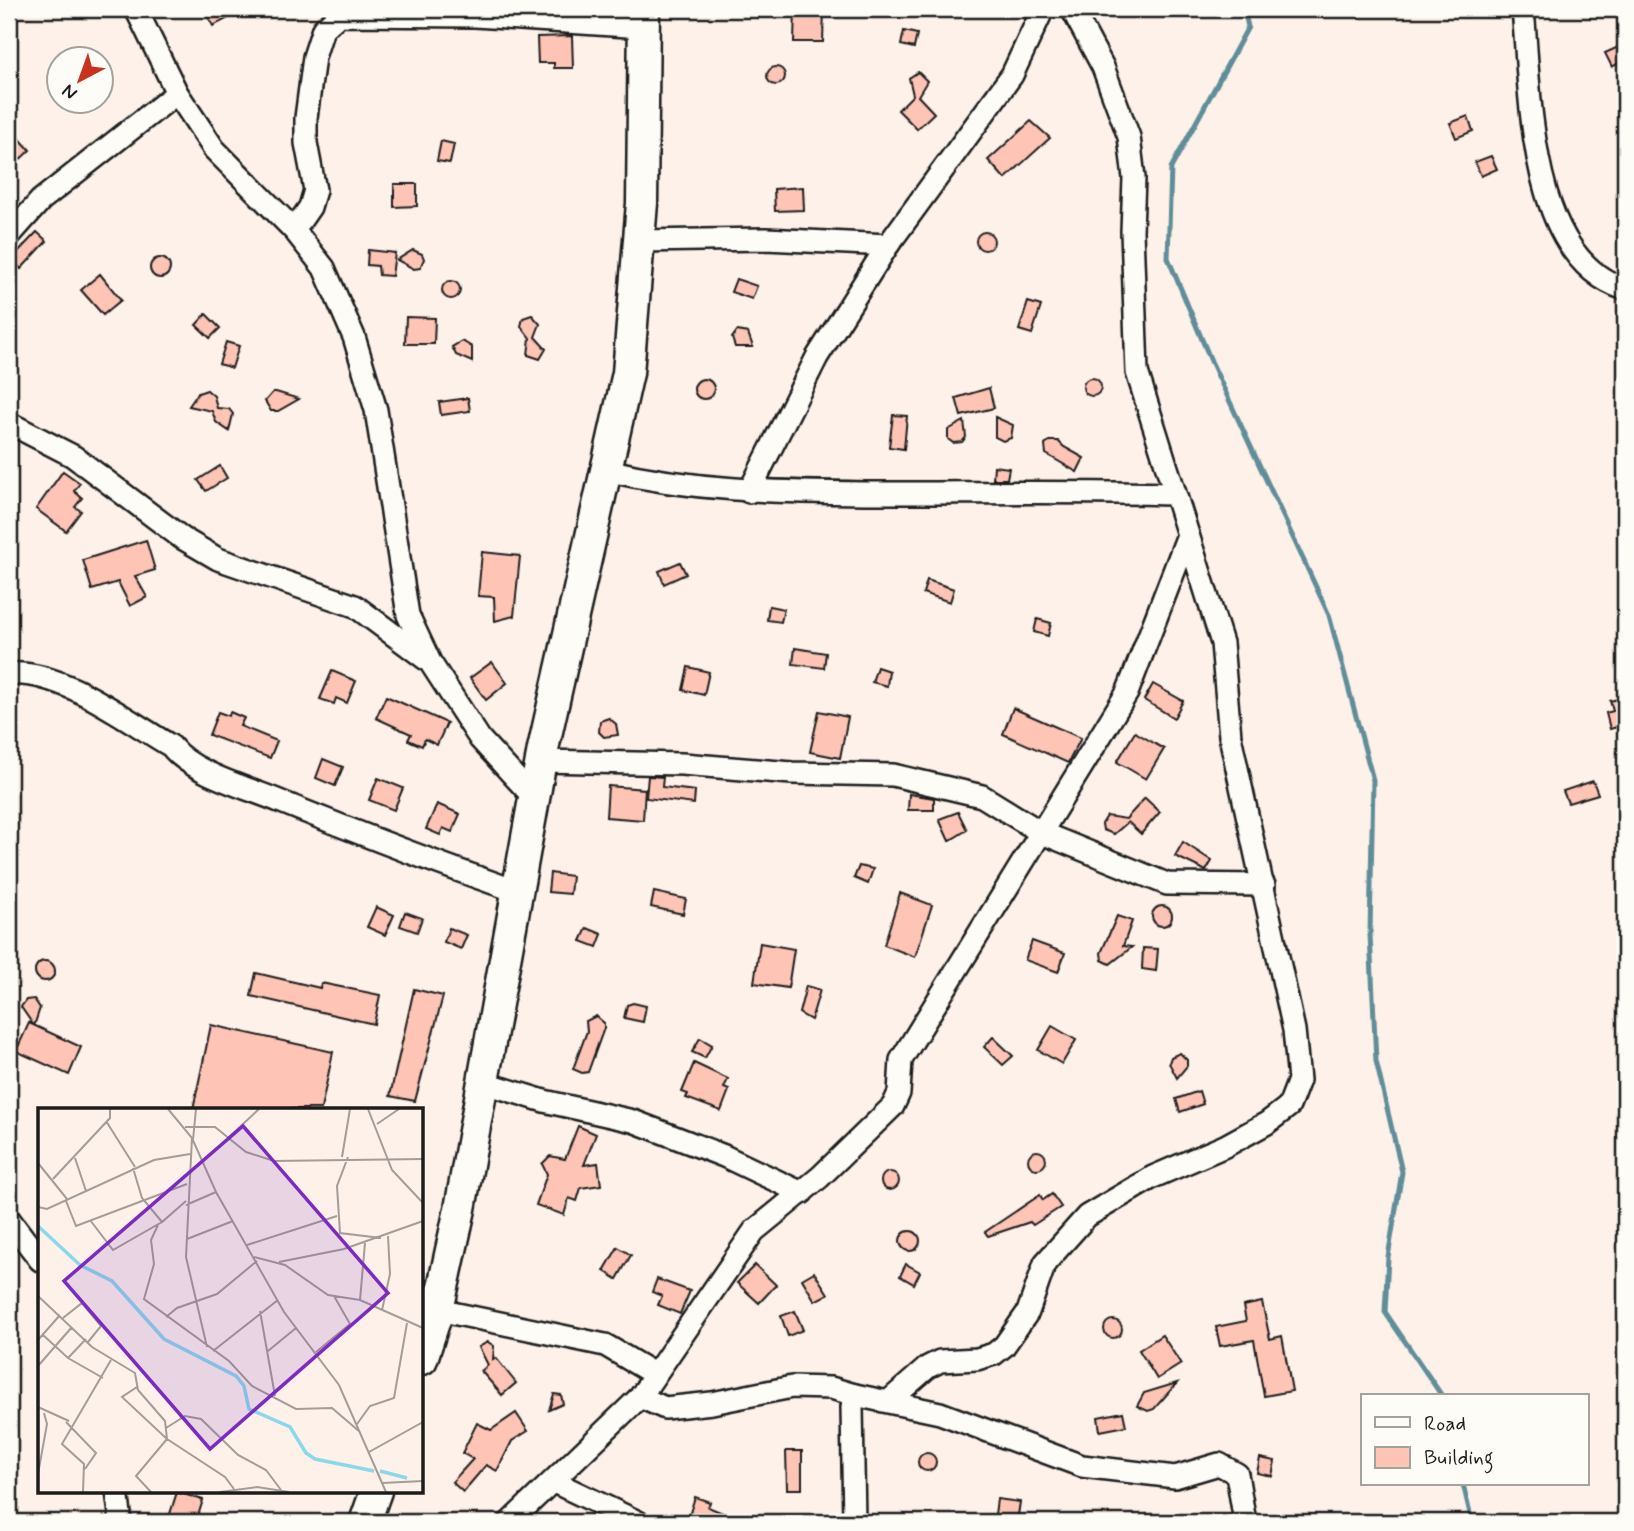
<svg xmlns="http://www.w3.org/2000/svg" width="1634" height="1531" font-family="Mynerve,sans-serif">
	<style>
		.lines { fill: none; stroke-linecap: round; stroke-linejoin: round }
		.stream { stroke: #5f8d98; stroke-width: 5 }
		.building { fill: #fec4b5; stroke: #1c1c1c; stroke-width: 2 }
		.street-casing { stroke: #1c1c1c; stroke-width: 26 }
		.secondary-casing { stroke: #1c1c1c; stroke-width: 35 }
		.street { stroke: #fdfcf7; stroke-width: 21 }
		.secondary { stroke: #fdfcf7; stroke-width: 30 }
		.inset-river { fill: none; stroke: #8bd8ea; stroke-width: 3.5 }
		.inset-road { fill: none; stroke: #a39c98; stroke-width: 2 }
		.view { fill: #7b2cbf; fill-opacity: 0.15; stroke: #7b2cbf; stroke-width: 3.5 }
		.inset-edge { fill: none; stroke: #1c1c1c; stroke-width: 3.5 }
	</style>
	<rect width="100%" height="100%" fill="#fdf1ea"/>
	<filter id="ink" filterUnits="userSpaceOnUse"><feTurbulence type="fractalNoise" baseFrequency=".0143" numOctaves="2"/><feDisplacementMap in="SourceGraphic" scale="14" xChannelSelector="R" yChannelSelector="G"/><feConvolveMatrix kernelMatrix="1 2 1 2 8 2 1 2 1" color-interpolation-filters="sRGB"/></filter>
	<g filter="url(#ink)">
		<g class="lines">
			<g class="stream">
				<polyline points="1244,9 1248,27 1171,168 1168,258 1211,361 1329,615 1373,780 1370,934 1376,1061 1402,1172 1388,1257 1385,1312 1442,1396"/>
				<polyline points="1463,1484 1472,1522"/>
			</g>
		</g>
		<g class="building">
			<polygon points="204,9 246,9 213,26"/>
			<polygon points="795,9 824,9 823,42 794,42"/>
			<polygon points="904,31 917,34 914,48 901,45"/>
			<polygon points="572,36 573,68 554,68 554,63 538,63 537,37"/>
			<polygon points="1625,44 1625,60 1612,67 1605,53"/>
			<circle cx="776" cy="76" r="9"/>
			<polygon points="918,72 927,81 918,96 934,113 917,129 898,110 913,95 909,78"/>
			<polygon points="1468,116 1473,131 1456,138 1450,123"/>
			<polygon points="1031,121 1050,138 1005,179 988,160"/>
			<polygon points="9,127 30,150 9,170"/>
			<polygon points="441,141 454,144 450,163 437,161"/>
			<polygon points="1491,156 1497,169 1481,176 1475,162"/>
			<polygon points="394,184 417,184 417,206 394,207"/>
			<polygon points="803,187 804,210 775,211 774,189"/>
			<circle cx="985" cy="241" r="9"/>
			<polygon points="37,232 47,241 21,269 11,259"/>
			<polygon points="368,250 395,253 392,276 379,275 378,266 367,265"/>
			<polygon points="413,250 422,254 424,259 420,268 414,269 397,260"/>
			<circle cx="160" cy="268" r="10"/>
			<polygon points="100,274 121,300 103,315 81,290"/>
			<polygon points="736,279 757,286 752,299 731,292"/>
			<circle cx="451" cy="290" r="9"/>
			<polygon points="1028,302 1041,306 1032,334 1019,330"/>
			<polygon points="206,314 220,328 210,338 196,325"/>
			<polygon points="532,315 540,324 535,337 546,349 540,359 528,355 530,338 521,326 523,318"/>
			<polygon points="406,317 435,318 434,344 405,344"/>
			<polygon points="737,331 748,333 753,347 735,347 732,338"/>
			<polygon points="462,341 472,347 472,362 456,355 452,347"/>
			<polygon points="226,342 239,346 232,368 219,364"/>
			<circle cx="1092" cy="387" r="9"/>
			<circle cx="704" cy="389" r="10"/>
			<polygon points="989,388 994,408 961,416 956,398"/>
			<polygon points="207,390 214,396 217,408 229,409 233,414 229,431 216,422 212,411 189,406 198,393"/>
			<polygon points="273,392 276,392 299,399 278,411 271,411 265,401"/>
			<polygon points="468,398 470,411 441,415 439,402"/>
			<polygon points="893,415 907,416 904,449 889,447"/>
			<polygon points="995,417 1013,425 1011,438 1003,441 995,437"/>
			<polygon points="964,421 966,437 962,442 953,443 948,439 948,430"/>
			<polygon points="1049,441 1058,441 1064,447 1084,458 1077,472 1046,454 1045,445"/>
			<polygon points="220,466 227,478 206,491 198,480"/>
			<polygon points="994,466 1009,468 1007,479 993,479"/>
			<polygon points="63,471 80,483 74,491 82,498 75,507 81,511 66,531 36,509"/>
			<polygon points="146,540 155,570 135,576 147,597 130,606 118,582 92,590 83,560"/>
			<polygon points="482,552 520,556 514,616 495,621 494,597 478,596"/>
			<polygon points="680,562 686,574 664,584 659,571"/>
			<polygon points="927,580 954,589 950,602 923,593"/>
			<polygon points="769,606 784,609 781,622 767,620"/>
			<polygon points="1037,619 1051,623 1048,636 1034,632"/>
			<polygon points="795,648 826,653 824,668 793,664"/>
			<polygon points="492,662 507,683 486,700 470,678"/>
			<polygon points="688,667 709,672 704,695 683,690"/>
			<polygon points="877,667 889,671 887,686 872,682"/>
			<polygon points="332,671 356,681 347,703 336,698 334,704 320,699"/>
			<polygon points="1153,684 1183,701 1174,718 1144,700"/>
			<polygon points="386,696 447,723 437,745 425,739 422,746 408,740 411,734 376,718"/>
			<polygon points="1625,697 1625,739 1621,740 1617,727 1610,729 1606,713 1613,711 1610,701"/>
			<polygon points="1013,708 1081,738 1068,763 1003,734"/>
			<polygon points="819,711 848,717 840,758 810,752"/>
			<polygon points="218,712 229,716 230,712 244,718 240,726 277,741 270,758 209,735"/>
			<polygon points="609,718 616,724 618,735 604,737 599,732 600,721"/>
			<polygon points="1135,732 1164,749 1146,779 1117,762"/>
			<polygon points="323,759 343,767 335,786 316,778"/>
			<polygon points="648,776 663,777 662,787 695,791 694,804 646,798"/>
			<polygon points="378,778 403,788 394,810 369,800"/>
			<polygon points="1593,781 1598,794 1568,803 1563,791"/>
			<polygon points="608,786 645,789 643,820 606,817"/>
			<polygon points="909,794 934,798 934,810 908,810"/>
			<polygon points="1145,798 1160,812 1141,834 1128,822 1114,834 1103,830 1102,824 1107,816 1126,819"/>
			<polygon points="437,804 460,814 452,832 443,828 440,835 426,829"/>
			<polygon points="958,812 967,830 949,841 939,819"/>
			<polygon points="1183,842 1212,861 1206,871 1175,856"/>
			<polygon points="859,866 873,869 868,884 854,878"/>
			<polygon points="550,873 572,876 570,894 548,892"/>
			<polygon points="654,892 686,899 683,914 651,907"/>
			<polygon points="900,893 932,905 915,957 884,945"/>
			<circle cx="1162" cy="916" r="10"/>
			<polygon points="376,907 394,915 385,935 367,927"/>
			<polygon points="405,912 422,918 417,932 400,926"/>
			<polygon points="1117,916 1132,921 1123,946 1132,947 1110,964 1102,960 1101,953"/>
			<polygon points="449,928 467,935 461,949 444,942"/>
			<polygon points="587,928 602,934 597,947 581,941"/>
			<polygon points="1032,941 1065,953 1058,972 1025,960"/>
			<polygon points="760,943 794,949 788,988 754,983"/>
			<polygon points="1143,948 1158,949 1156,971 1142,969"/>
			<circle cx="45" cy="971" r="10"/>
			<polygon points="256,973 320,988 321,983 380,995 374,1024 251,996"/>
			<polygon points="806,986 820,990 811,1020 799,1013"/>
			<polygon points="414,989 443,996 415,1101 390,1096"/>
			<polygon points="34,999 40,1008 34,1026 21,1007 26,1000"/>
			<polygon points="633,1003 646,1006 643,1022 624,1018 627,1005"/>
			<polygon points="596,1016 604,1023 604,1028 588,1072 582,1073 573,1069 587,1031 586,1021"/>
			<polygon points="29,1023 81,1047 69,1075 16,1051"/>
			<polygon points="211,1025 333,1052 321,1109 193,1109"/>
			<polygon points="1052,1026 1076,1040 1062,1064 1038,1050"/>
			<polygon points="993,1037 1013,1056 1003,1065 984,1047"/>
			<polygon points="700,1038 712,1045 705,1058 692,1052"/>
			<polygon points="1180,1053 1187,1060 1187,1066 1177,1078 1169,1063 1171,1057"/>
			<polygon points="694,1063 728,1079 724,1088 729,1090 721,1111 686,1098 688,1094 682,1092"/>
			<polygon points="1199,1091 1203,1104 1180,1112 1176,1099"/>
			<polygon points="578,1126 596,1134 584,1165 598,1163 601,1185 581,1188 577,1201 569,1198 564,1215 536,1205 547,1174 542,1164 550,1156 565,1159"/>
			<circle cx="1037" cy="1160" r="9"/>
			<circle cx="890" cy="1181" r="9"/>
			<polygon points="1052,1194 1061,1207 1033,1225 1030,1222 988,1236 985,1232 1040,1195 1043,1200"/>
			<circle cx="910" cy="1241" r="10"/>
			<polygon points="618,1247 631,1255 617,1279 604,1271"/>
			<polygon points="906,1264 920,1272 914,1284 900,1276"/>
			<polygon points="755,1265 776,1285 759,1303 737,1283"/>
			<polygon points="814,1272 828,1294 815,1301 802,1279"/>
			<polygon points="657,1279 690,1291 680,1314 658,1305 662,1296 652,1292"/>
			<polygon points="1262,1302 1270,1339 1282,1336 1292,1391 1264,1396 1254,1340 1220,1346 1216,1327 1246,1321 1243,1306"/>
			<polygon points="795,1311 803,1330 788,1336 781,1316"/>
			<circle cx="1113" cy="1329" r="9"/>
			<polygon points="1162,1335 1181,1364 1157,1379 1139,1350"/>
			<polygon points="488,1342 494,1346 493,1360 496,1358 516,1383 502,1395 481,1371 488,1365 479,1347"/>
			<polygon points="1177,1383 1154,1409 1148,1411 1137,1406 1144,1393"/>
			<polygon points="554,1394 561,1395 563,1404 549,1410"/>
			<polygon points="1123,1412 1126,1426 1100,1431 1098,1417"/>
			<polygon points="516,1413 528,1431 512,1441 497,1471 486,1465 463,1492 452,1482 473,1459 462,1453 477,1423 491,1430"/>
			<polygon points="786,1451 802,1451 802,1489 787,1489"/>
			<circle cx="927" cy="1462" r="9"/>
			<polygon points="1260,1458 1275,1461 1272,1476 1257,1473"/>
			<polygon points="177,1492 203,1500 196,1522 169,1517"/>
			<polygon points="695,1497 710,1502 708,1507 745,1522 687,1522"/>
			<polygon points="997,1499 1020,1502 1017,1522 994,1522"/>
		</g>
		<g class="lines">
			<defs>
				<g id="street">
					<polyline points="136,9 177,93 214,149 294,230 324,268 354,337 376,410 408,615 430,662 480,739 535,799"/>
					<path d="M1523,9C1531,93 1527,258 1625,289"/>
					<polyline points="294,230 310,207 315,190 306,143 306,118 314,57 323,29 339,15 475,16 643,27"/>
					<polyline points="9,236 41,200 177,93"/>
					<polyline points="639,241 766,239 888,245"/>
					<polyline points="9,423 73,456 182,538 218,559 355,606 426,659"/>
					<path d="M606,470C699,492 781,492 876,493C975,493 1075,491 1174,494"/>
					<polyline points="749,492 817,357 888,245 1012,75 1043,9"/>
					<path d="M9,674C61,669 126,720 171,746C191,773 248,788 279,801C358,833 438,864 519,892"/>
					<polyline points="541,761 682,764 792,773 893,775 982,796 1042,833 1167,884 1264,885"/>
					<polyline points="482,1082 544,1101 633,1121 724,1156 802,1193"/>
					<polyline points="9,1219 40,1260"/>
					<polyline points="438,1310 605,1345 654,1374"/>
					<polyline points="855,1395 940,1413 1082,1466 1175,1477 1219,1464 1237,1474 1245,1522"/>
					<polyline points="640,1397 665,1408 712,1403 792,1387 831,1388 855,1395 852,1407 854,1522"/>
					<polyline points="889,1401 928,1367 940,1361 977,1359 994,1354 1004,1346 1028,1312 1045,1263 1087,1216 1153,1177 1225,1146 1267,1123 1289,1106 1299,1080 1294,1030 1230,736 1222,643 1137,372 1132,231 1134,178 1129,137 1103,67 1072,9"/>
					<polyline points="554,1482 638,1522"/>
					<polyline points="117,1491 121,1522"/>
					<polyline points="510,1522 640,1397 754,1231 820,1177 893,1106 899,1093 901,1060 1127,693 1188,535"/>
				</g>
				<g id="secondary">
					<polyline points="422,1359 438,1310 460,1209 543,749 628,373 642,203 644,9"/>
					<polyline points="365,1522 376,1491"/>
				</g>
			</defs>
			<use href="#street" class="street-casing"/>
			<use href="#secondary" class="secondary-casing"/>
			<use href="#street" class="street"/>
			<use href="#secondary" class="secondary"/>
		</g>
	</g>
	<g transform="translate(38 1108)">
		<rect width="385" height="385" fill="#fdf1ea"/>
		<path class="inset-river" d="M0,118L42,157L74,173L126,231L198,268L206,278L211,301L252,319L268,345L277,351L336,363M342,363L369,370"/>
		<path class="inset-road" d="M130,1L154,30L178,84L246,204L301,277L348,384M330,1L354,62L385,95M68,13L97,59M339,16L361,1M147,19H177L208,44L236,53L385,51M191,29L221,1M154,30L148,149L169,239M155,32L158,1M304,49L312,1M310,49L299,78L302,125L343,130M37,50L48,83M0,55L29,91M95,60L104,90L124,114L148,93M15,71L72,10V1M28,93L38,118L149,76M148,97L178,84M0,99L9,101L116,52L152,46M52,112L75,142L124,114M120,117L113,132L116,156L106,191L191,253L214,278L258,301L294,300L322,324M149,131L195,113M209,137L299,108M216,149L247,157L290,187L322,192L385,220M241,154L306,141L385,113M0,188L54,239L97,265L100,282L127,313L129,331L187,369L196,381M322,192L327,135M344,202L352,166L350,128M222,203L237,288M128,209L139,200L179,186L219,153M25,210L44,195L63,218L50,234M5,227L30,250L65,270M0,232L22,207M175,243L240,192M230,243L258,220M278,244L312,216L296,188M30,250L48,231M0,258L34,219M99,279L84,289L129,331L98,368L113,384M0,299L31,313M28,314L58,345L47,361M319,316L332,298L356,290L369,215M128,320L147,308L163,311L200,347L228,362L243,382M331,344L385,314M0,366L9,316L6,305M344,375L385,373M45,384L46,356L24,336L73,252M182,384L219,379L251,384"/>
		<path class="view" d="M205,18L350,185L172,341L26,173Z"/>
		<rect width="385" height="385" class="inset-edge"/>
	</g>
	<rect width="1634" height="1531" fill="none" stroke="#fdfcf7" stroke-width="35"/>
	<rect x="18" y="18" width="1599" height="1496" fill="none" stroke="#1c1c1c" stroke-width="2.5" filter="url(#ink)"/>
	<rect x="1361" y="1394" width="228" height="91" fill="#fdfcf7" stroke="#a3a29f" stroke-width="2"/>
	<rect x="1375" y="1417" width="35" height="10" fill="#fdfcf7" stroke="#a3a29f" stroke-width="2"/>
	<text x="1424" y="1430" font-size="21" fill="#1c1c1c">Road</text>
	<rect x="1375" y="1447" width="35" height="21" fill="#fec4b5" stroke="#a3a29f" stroke-width="2"/>
	<text x="1424" y="1464" font-size="21" fill="#1c1c1c">Building</text>
	<g transform="translate(80 80) rotate(221)"><circle r="33" fill="#fdfcf7" stroke="#a3a29f" stroke-width="2"/>
	<path d="M0-5L12 26L0 18L-12 26Z" fill="#c8321e"/>
	<text y="-10" font-size="19" font-weight="bold" text-anchor="middle" fill="#1c1c1c">N</text>
	</g>
</svg>
